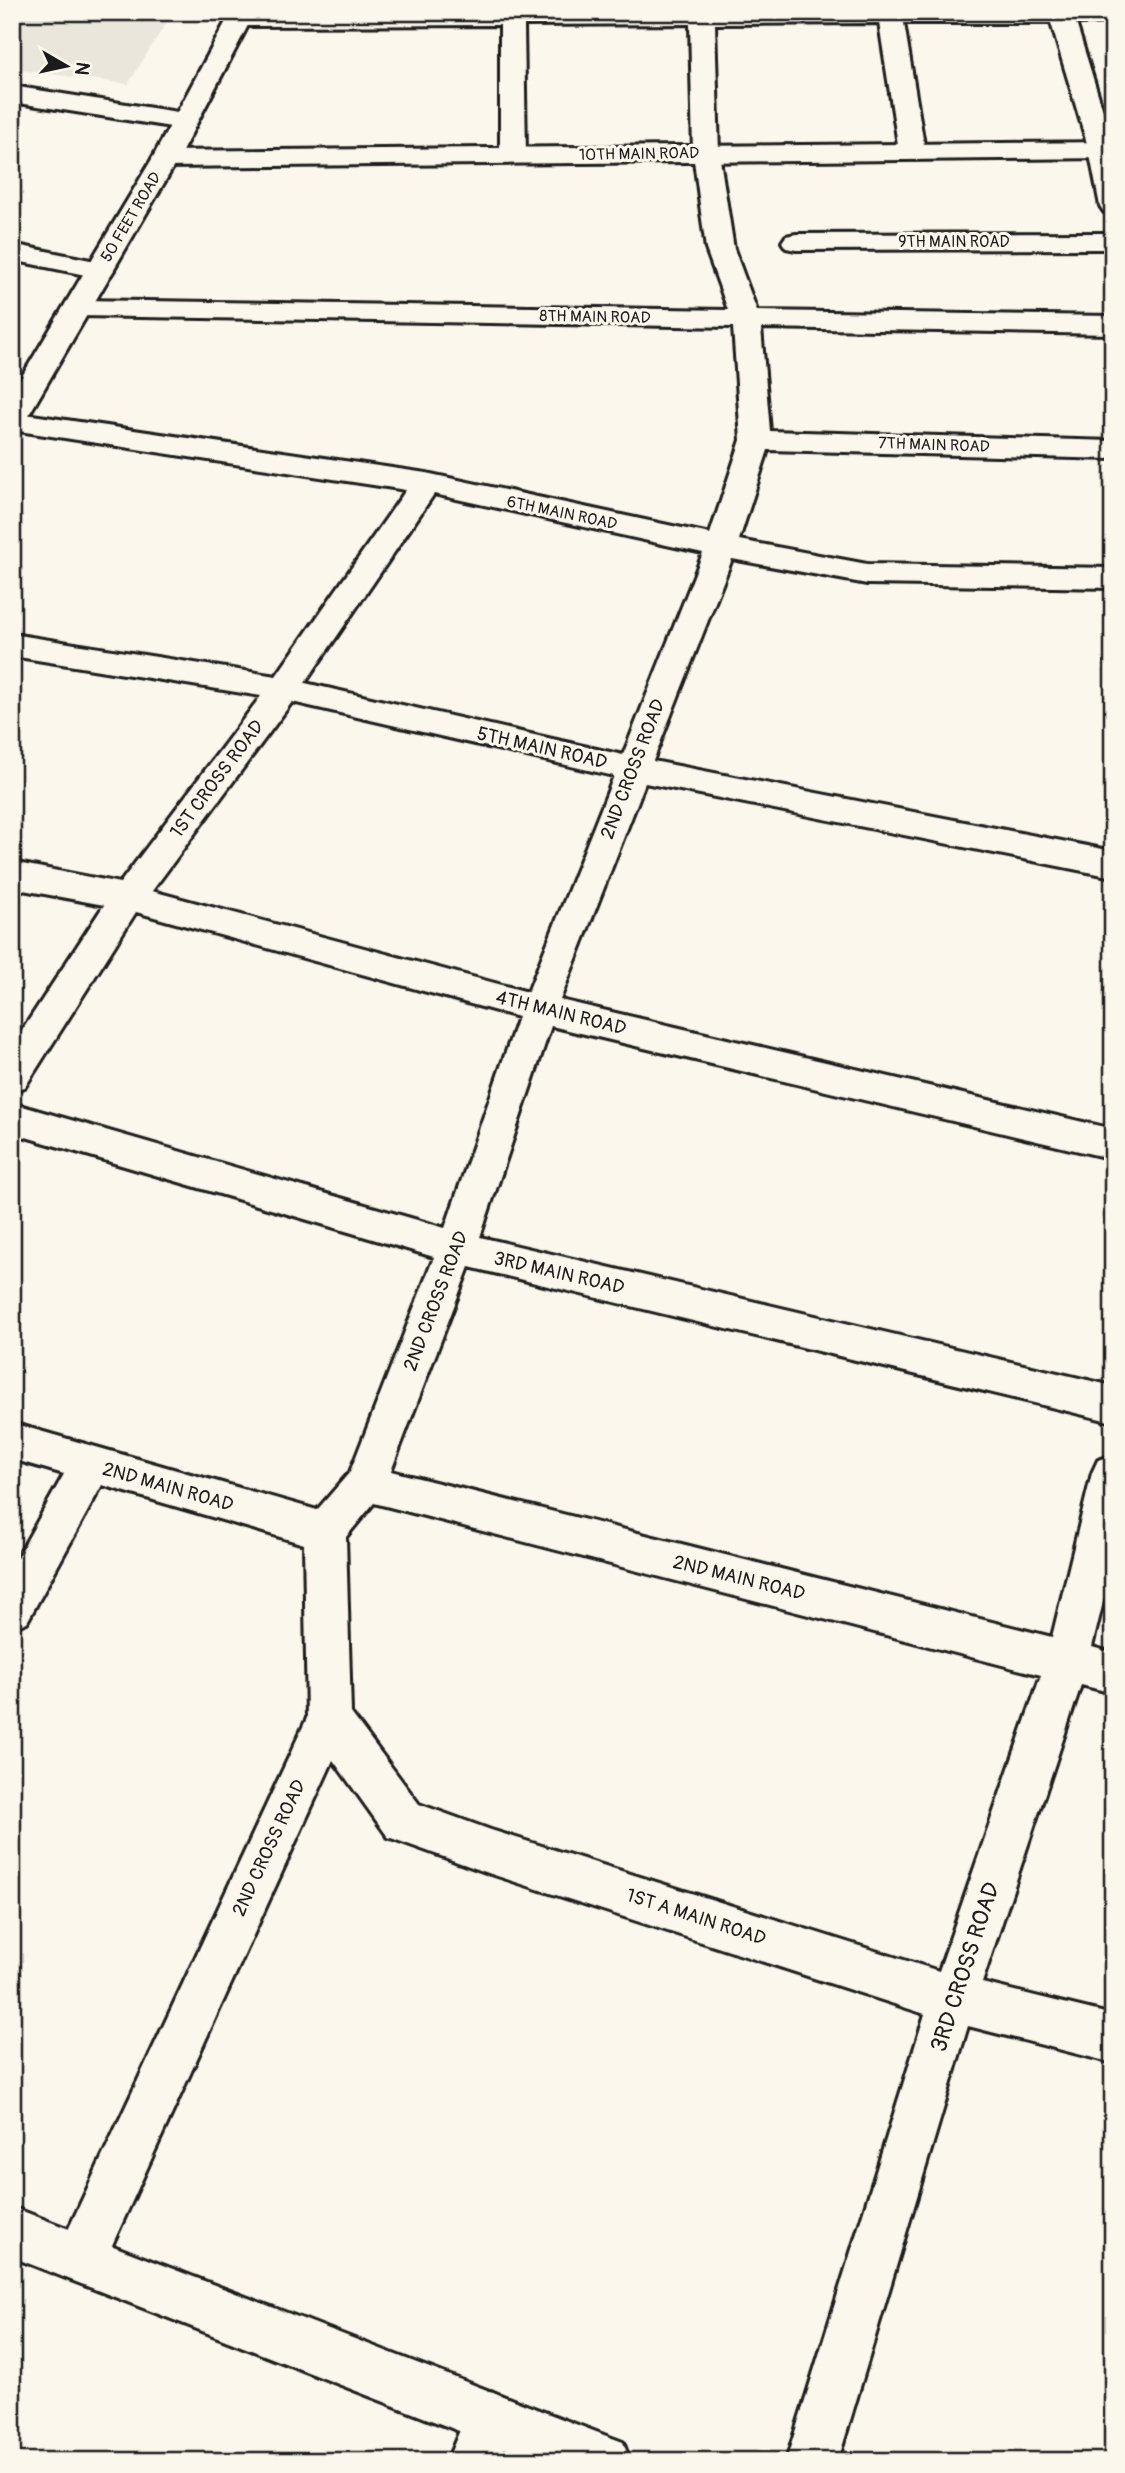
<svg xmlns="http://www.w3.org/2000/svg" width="1125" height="2473" font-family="Pangolin,sans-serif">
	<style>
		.built { fill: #eae6dc }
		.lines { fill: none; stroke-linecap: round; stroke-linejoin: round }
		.minor-casing { stroke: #1c1c1c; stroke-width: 6 }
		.tertiary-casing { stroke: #1c1c1c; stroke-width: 6 }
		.secondary-casing { stroke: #1c1c1c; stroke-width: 6 }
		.minor { fill: #fbf7ec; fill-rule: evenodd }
		.tertiary { fill: #fbf7ec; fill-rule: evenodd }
		.secondary { fill: #fbf7ec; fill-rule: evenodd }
		.labels { text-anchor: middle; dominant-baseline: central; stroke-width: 6; stroke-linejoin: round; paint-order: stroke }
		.far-street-label { font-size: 16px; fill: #1c1c1c; stroke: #fbf7ec }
		.street-label { font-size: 19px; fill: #1c1c1c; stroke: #fbf7ec }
		.near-street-label { font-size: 23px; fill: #1c1c1c; stroke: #fbf7ec }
	</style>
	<rect width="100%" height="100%" fill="#fbf7ec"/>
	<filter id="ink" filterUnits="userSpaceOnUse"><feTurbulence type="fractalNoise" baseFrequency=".0143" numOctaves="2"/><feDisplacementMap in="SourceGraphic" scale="14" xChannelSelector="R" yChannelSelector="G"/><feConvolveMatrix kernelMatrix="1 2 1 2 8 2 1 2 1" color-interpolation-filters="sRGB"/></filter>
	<g filter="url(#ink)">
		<polygon class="built" points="12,12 173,12 128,84 12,69"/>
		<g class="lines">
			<defs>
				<g id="minor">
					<path d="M236,12H1113V22L1076,23L1113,143V214L1104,212L1100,206L1089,150L1051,23H904L925,151L921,157L912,159L903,157L899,151L879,23L715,24L719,153L734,249L757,311L1113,316V334L761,328L770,431L1113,441V459L768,450L739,540L867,564L1113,568V588L867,584L732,559L653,761L1113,851V877L645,783L560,1000L1113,1129V1159L551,1026L480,1237L1113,1386V1422L469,1267L391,1471L1052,1637L1092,1473L1098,1460L1113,1455V1561L1092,1647L1113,1653V1693L1081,1685L982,1983L1113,2015V2063L968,2026L838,2461H786L925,2014L491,1874L388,1837L333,1760L98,2276L80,2283L62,2276L55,2258L307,1718L304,1544L102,1485L27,1622L12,1628V1567L64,1474L12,1459V1423L317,1510L350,1472L434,1257L12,1133V1103L445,1228L518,1017L136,912L25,1087L12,1091V1046L104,905L12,888V862L120,883L261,696L12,656V634L276,676L406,490L12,430V412L426,473L710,534L741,440L733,327L78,316L68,314L64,308L68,302L78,300L728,310L706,249L693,153L690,24L524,25L526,155L522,161L513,163L504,161L500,155V25L239,26L230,24L227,19L230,14ZM434,494L703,553L623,755L305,683ZM292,702L614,776L528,992L152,891ZM374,1503L1041,1675L939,1971L491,1830L419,1804L351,1713L346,1537Z"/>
					<polygon points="12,86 184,113 193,116 197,121 193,126 184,129 12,102"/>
					<polygon points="1113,233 1113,249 796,250 786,248 782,242 786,236 796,234"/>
					<polygon points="12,244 110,264 114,270 110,276 100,278 12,260"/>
					<polygon points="491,2391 509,2399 517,2417 499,2461 447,2461 473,2399"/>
				</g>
				<polygon id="tertiary" points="1113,142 1113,158 165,167 156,165 152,159 156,153 165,151"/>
				<g id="secondary">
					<polygon points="231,12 255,12 178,159 27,418 22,424 12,427 12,393 152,159"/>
					<polygon points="12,2207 604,2435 623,2442 630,2461 536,2461 12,2257"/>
				</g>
			</defs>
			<use href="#minor" class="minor-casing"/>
			<use href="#tertiary" class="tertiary-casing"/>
			<use href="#secondary" class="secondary-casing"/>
			<use href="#minor" class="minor"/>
			<use href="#tertiary" class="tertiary"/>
			<use href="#secondary" class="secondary"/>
		</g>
	</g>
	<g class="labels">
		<g class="far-street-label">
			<text transform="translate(639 154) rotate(-1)">10TH MAIN ROAD</text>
			<text transform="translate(131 217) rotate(-59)">50 FEET ROAD</text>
			<text x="954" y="242">9TH MAIN ROAD</text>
			<text transform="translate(595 317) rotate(1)">8TH MAIN ROAD</text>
			<text transform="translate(934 445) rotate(2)">7TH MAIN ROAD</text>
			<text transform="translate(562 513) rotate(12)">6TH MAIN ROAD</text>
		</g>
		<g class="street-label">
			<text transform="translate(542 748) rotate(13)">5TH MAIN ROAD</text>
			<text transform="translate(633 769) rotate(-69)">2ND CROSS ROAD</text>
			<text transform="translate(217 779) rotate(-53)">1ST CROSS ROAD</text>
			<text transform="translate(561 1013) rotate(14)">4TH MAIN ROAD</text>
			<text transform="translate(559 1273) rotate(13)">3RD MAIN ROAD</text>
			<text transform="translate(436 1301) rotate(-69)">2ND CROSS ROAD</text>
			<text transform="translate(168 1487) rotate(16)">2ND MAIN ROAD</text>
			<text transform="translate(739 1578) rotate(14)">2ND MAIN ROAD</text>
			<text transform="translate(269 1848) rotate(-65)">2ND CROSS ROAD</text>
			<text transform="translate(696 1917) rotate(18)">1ST A MAIN ROAD</text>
		</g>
		<g class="near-street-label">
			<text transform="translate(965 1967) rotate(-72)">3RD CROSS ROAD</text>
		</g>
	</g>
	<rect width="1125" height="2473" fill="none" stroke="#fbf7ec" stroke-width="42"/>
	<rect x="21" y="21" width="1083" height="2431" fill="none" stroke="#1c1c1c" stroke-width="2.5" filter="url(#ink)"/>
	<g transform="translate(66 66) rotate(99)" stroke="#fbf7ec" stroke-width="5" paint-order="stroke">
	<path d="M0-5L12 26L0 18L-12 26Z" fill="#1c1c1c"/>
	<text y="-10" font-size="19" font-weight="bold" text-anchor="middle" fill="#1c1c1c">N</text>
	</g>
</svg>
